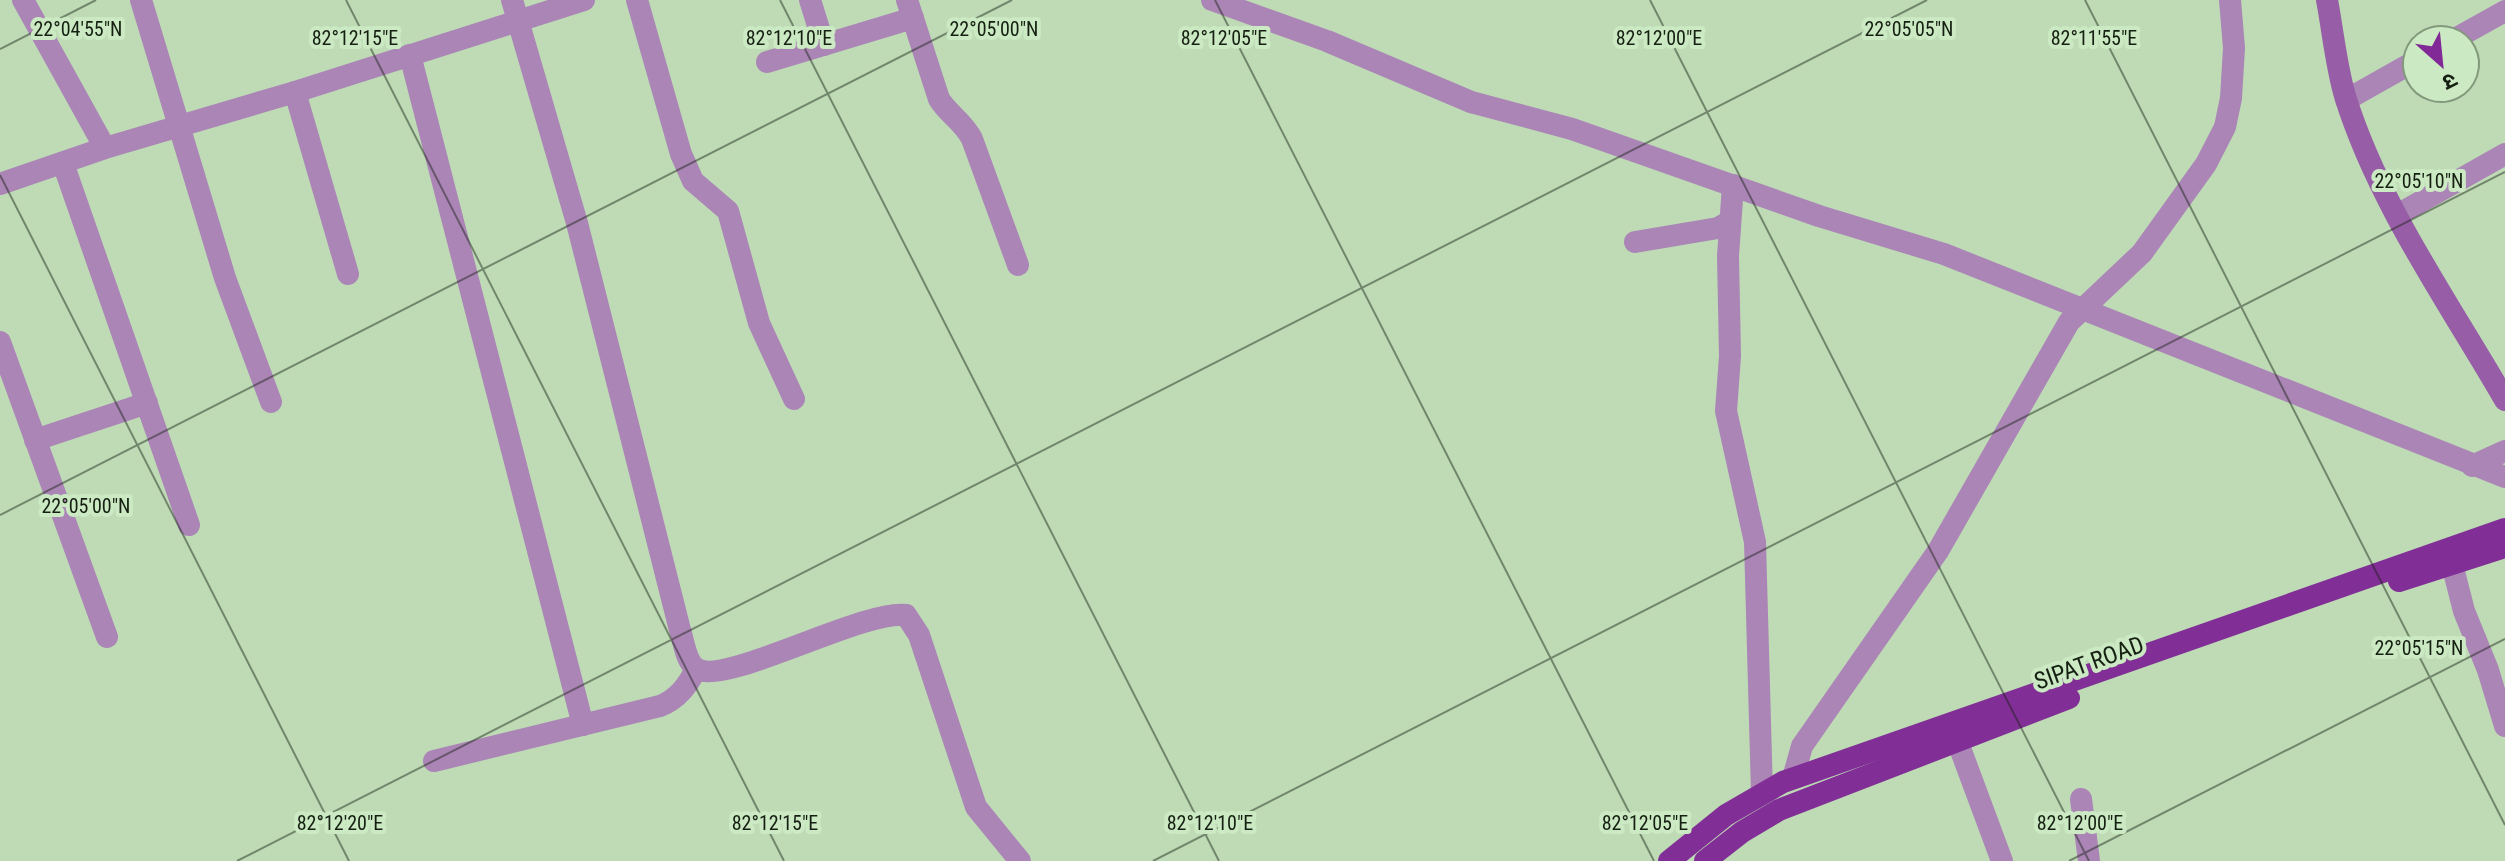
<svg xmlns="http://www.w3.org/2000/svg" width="2505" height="861" font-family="'Roboto Condensed','Noto Sans Devanagari',sans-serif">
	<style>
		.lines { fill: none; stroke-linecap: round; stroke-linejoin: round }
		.minor { stroke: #ab85b6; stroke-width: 22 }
		.secondary { stroke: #975ea7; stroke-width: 22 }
		.trunk { stroke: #812f96; stroke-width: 22 }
		.ticks { fill: none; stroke: #162012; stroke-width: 2; stroke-opacity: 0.45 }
		.labels { text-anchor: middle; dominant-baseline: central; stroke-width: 8; stroke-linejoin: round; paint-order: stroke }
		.street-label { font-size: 24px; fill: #162012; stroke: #cbe9c3 }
		.ticks-label { font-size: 20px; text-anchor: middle; fill: #162012; stroke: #cbe9c3; stroke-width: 8; stroke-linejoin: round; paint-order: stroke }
	</style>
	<rect width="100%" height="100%" fill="#bedbb6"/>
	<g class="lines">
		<g class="minor">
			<polyline points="23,0 105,148"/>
			<polyline points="141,0 225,278 271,402"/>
			<path d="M512,0L577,223L680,630C684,642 686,663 697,669C725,686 864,609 906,615L919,635L976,807L1020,861"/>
			<polyline points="637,0 681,154 693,181 728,211 759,323 794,399"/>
			<polyline points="810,0 824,45"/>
			<path d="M907,0L939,99C948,114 964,122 972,139L1018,265"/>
			<polyline points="1212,0 1327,41 1471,102 1572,129 1819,216 1944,254 2505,477"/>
			<polyline points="2453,40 2505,11"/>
			<polyline points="410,55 583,725"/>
			<polyline points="767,62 913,18"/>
			<polyline points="295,92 348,274"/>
			<polyline points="2346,100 2417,60"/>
			<polyline points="63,163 189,525"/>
			<polyline points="0,184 105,148 295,92 584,0"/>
			<polyline points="1733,185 1728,256 1730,356 1726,411 1755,542 1762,794"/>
			<polyline points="2397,215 2505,154"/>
			<polyline points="1635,242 1718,228 1729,222"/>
			<polyline points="0,342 107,637"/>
			<polyline points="35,440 147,403"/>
			<polyline points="2472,466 2505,451"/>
			<polyline points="2452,564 2464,611 2488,670 2505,726"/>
			<polyline points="1957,740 2002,861"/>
			<path d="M434,761L660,706C678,699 688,685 696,669"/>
			<polyline points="1793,778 1802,746 1938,551 2069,322 2142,253 2206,164 2225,127 2231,98 2234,48 2230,0"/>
			<polyline points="2081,799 2089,861"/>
		</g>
		<path class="secondary" d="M2327,0C2333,32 2336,65 2345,96C2378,203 2449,303 2505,400"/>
		<g class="trunk">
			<polyline points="2399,581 2505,547"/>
			<polyline points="1669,861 1726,815 1783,782 2505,529"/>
			<polyline points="1705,861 1742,832 1779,810 2069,698"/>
		</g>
	</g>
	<path class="ticks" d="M346,0L784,861M780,0L1219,861M1215,0L1654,861M1650,0L2089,861M2085,0L2505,825M0,49L96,0M0,175L349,861M0,515L1012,0M237,861L1927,0M1153,861L2505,172M2069,861L2505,639"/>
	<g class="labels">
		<g class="street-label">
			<text transform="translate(2089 663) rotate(-20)">SIPAT ROAD</text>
		</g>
	</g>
	<g class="ticks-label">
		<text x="78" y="36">22°04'55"N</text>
		<text x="1909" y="36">22°05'05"N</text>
		<text x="994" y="36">22°05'00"N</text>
		<text x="355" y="45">82°12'15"E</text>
		<text x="789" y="45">82°12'10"E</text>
		<text x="1224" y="45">82°12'05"E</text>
		<text x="1659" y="45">82°12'00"E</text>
		<text x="2094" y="45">82°11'55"E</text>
		<text x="2419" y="188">22°05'10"N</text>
		<text x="86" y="513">22°05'00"N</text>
		<text x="2419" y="655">22°05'15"N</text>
		<text x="340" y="830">82°12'20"E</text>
		<text x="775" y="830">82°12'15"E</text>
		<text x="1210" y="830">82°12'10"E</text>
		<text x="1645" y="830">82°12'05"E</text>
		<text x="2080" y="830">82°12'00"E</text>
	</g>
	<g transform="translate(2441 64) rotate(153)"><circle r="38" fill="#cbe9c3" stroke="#83997c" stroke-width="2"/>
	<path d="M0-6L14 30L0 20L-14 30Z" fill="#812997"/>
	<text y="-12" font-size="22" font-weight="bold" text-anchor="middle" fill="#162012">उ</text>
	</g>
</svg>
